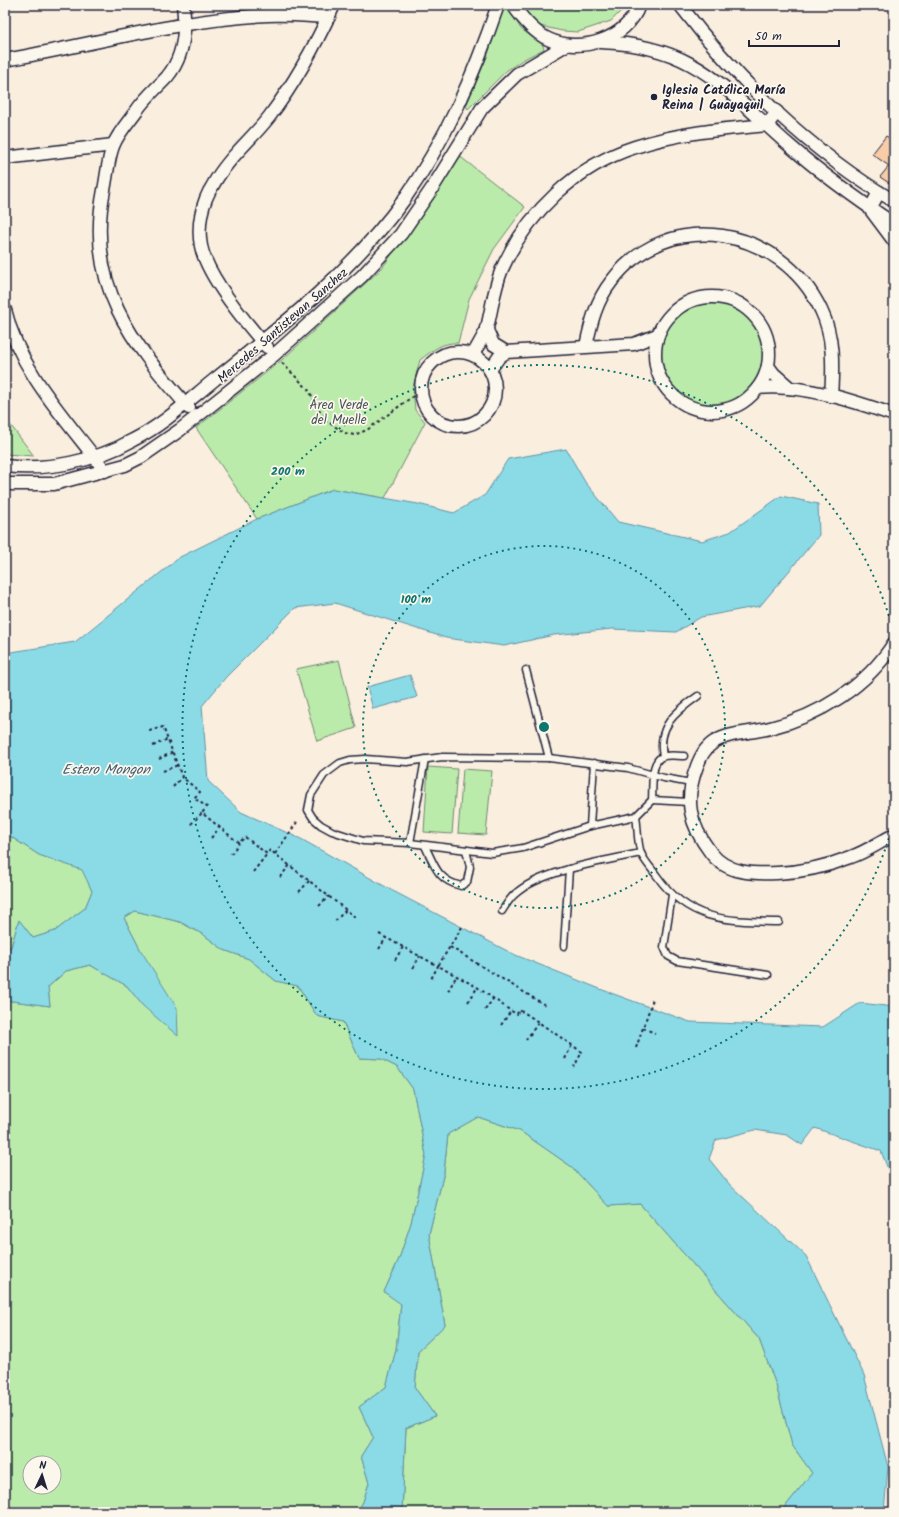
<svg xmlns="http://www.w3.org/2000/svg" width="899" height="1517" font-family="Kalam,sans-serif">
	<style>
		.green { fill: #bbebaa; stroke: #6e8672; fill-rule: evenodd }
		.water { fill: #8bdbe7; stroke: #6191a2 }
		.building { fill: #f8cca7; stroke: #22223b }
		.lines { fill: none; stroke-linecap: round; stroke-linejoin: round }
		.service-casing { stroke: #22223b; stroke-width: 9 }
		.minor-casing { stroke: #22223b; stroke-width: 15 }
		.path { stroke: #22223b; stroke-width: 2; stroke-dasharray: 3 3; stroke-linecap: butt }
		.service { stroke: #fbf7ec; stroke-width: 6 }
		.minor { stroke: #fbf7ec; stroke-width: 12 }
		.ring { fill: none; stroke: #0f766e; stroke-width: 2; stroke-dasharray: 2 4 }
		.poi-dot { fill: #22223b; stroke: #fbf7ec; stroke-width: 1.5 }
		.labels { text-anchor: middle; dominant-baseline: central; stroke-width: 3.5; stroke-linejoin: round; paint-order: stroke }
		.poi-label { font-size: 13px; font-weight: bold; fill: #22223b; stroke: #fbf7ec; text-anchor: start }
		.street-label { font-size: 13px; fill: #22223b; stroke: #fbf7ec }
		.park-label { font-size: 13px; fill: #485457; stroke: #fbf7ec }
		.water-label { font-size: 14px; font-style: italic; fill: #425a6f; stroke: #fbf7ec }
		.centre { fill: #0f766e; stroke: #fbf7ec; stroke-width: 2 }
		.ring-label { font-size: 12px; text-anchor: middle; font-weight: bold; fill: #0f766e; stroke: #fbf7ec; stroke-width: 3.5; stroke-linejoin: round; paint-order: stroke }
	</style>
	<rect width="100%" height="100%" fill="#faeede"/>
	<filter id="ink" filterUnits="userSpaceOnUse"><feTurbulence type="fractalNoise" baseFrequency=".025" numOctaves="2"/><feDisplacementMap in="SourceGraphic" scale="8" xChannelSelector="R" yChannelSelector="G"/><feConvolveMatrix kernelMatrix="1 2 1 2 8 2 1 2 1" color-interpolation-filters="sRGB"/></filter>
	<g filter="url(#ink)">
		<g class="green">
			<polygon points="506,5 521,29 543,45 544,49 524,59 506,71 468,109 466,106 487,57 504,6"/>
			<polygon points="520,5 627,5 611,21 578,32 562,31 540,26"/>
			<path d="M458,155L525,207L494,249L469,299L458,343C442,342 433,350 420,360L413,387L415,410L425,422L385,498L333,489L257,519L196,428L283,359L382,268L412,226Z"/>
			<circle cx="712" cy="354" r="57"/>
			<polygon points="5,418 34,456 5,454"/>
			<polygon points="339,660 356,728 317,741 296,669"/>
			<polygon points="428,767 457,769 452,834 424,832"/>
			<polygon points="463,769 492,771 486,835 458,833"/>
			<polygon points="5,833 39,855 83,870 92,891 85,908 55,931 33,938 19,920 11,947 5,950"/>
			<path d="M135,911L180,922L204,935L224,950L249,959L276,981L298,986L317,1016L343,1022L359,1058L381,1059L397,1067L413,1089L426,1155L411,1223L399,1259L384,1292L401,1303L396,1350L386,1387L359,1407L373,1437L361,1456L369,1483L363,1502L357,1512H5V1000L50,1006L48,987L66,971L90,965L127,986L143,1006L140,949L124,918ZM30,1463H54V1487H30Z"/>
			<polygon points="478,1117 520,1131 572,1167 608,1206 640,1204 759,1339 776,1385 792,1445 812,1473 781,1512 402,1512 406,1428 435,1416 415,1388 418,1351 445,1325 429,1234 444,1172 448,1134"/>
		</g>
		<g class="water">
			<polygon points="566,449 585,482 618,522 702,541 730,532 781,496 818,504 819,535 760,606 701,617 676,632 612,629 554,635 504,646 446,638 335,603 295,608 226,677 202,706 208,781 241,812 301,839 393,891 513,954 600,989 690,1022 823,1027 860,1003 894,1007 894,1185 881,1151 815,1128 802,1145 787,1135 755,1130 716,1140 709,1159 730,1185 806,1256 864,1375 888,1467 884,1512 781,1512 812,1473 792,1445 776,1385 759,1339 640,1204 608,1206 572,1167 520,1131 478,1117 448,1134 444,1172 429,1234 445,1325 418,1351 415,1388 435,1416 406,1428 402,1512 357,1512 363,1502 369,1483 361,1456 373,1437 359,1407 386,1387 396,1350 401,1304 384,1292 399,1259 411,1223 426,1155 413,1089 397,1067 381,1059 359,1058 343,1022 317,1016 298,986 276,981 249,959 224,950 204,935 180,922 135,911 124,918 140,949 177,1008 178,1036 143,1006 127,986 90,965 66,971 48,987 50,1006 5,1000 5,950 11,947 19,920 33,938 55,931 85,908 92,891 82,870 39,855 5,833 5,653 75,642 180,557 257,519 333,489 418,504 454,513 485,495 508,459"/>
			<polygon points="410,675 417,697 373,709 367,687"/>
		</g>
		<polygon class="building" points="886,136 894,141 894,176 889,183 880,177 889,166 872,154"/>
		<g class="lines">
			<defs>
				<g id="service">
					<polyline points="526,670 549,758"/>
					<path d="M663,756C657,727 675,712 698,696"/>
					<path d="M684,756C677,756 668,754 662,757C650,761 653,790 652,800L636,816L590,826L523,848L492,853L410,843L363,841L332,831L321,825L313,818L308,810L311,795L324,775L340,763L350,760L365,759L407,762L442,757L549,758L628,768L664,778L691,783"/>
					<polyline points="652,800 689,802"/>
					<path d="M636,816C638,827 637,842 641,853C644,861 652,869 657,876C689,922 728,921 779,922"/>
					<polyline points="590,826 594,763"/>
					<polyline points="410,843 425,759"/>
					<path d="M425,846C435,866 437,880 461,886L467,882L470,867L466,850"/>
					<polyline points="672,895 664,947 668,956 677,961 768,975"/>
					<path d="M502,911C506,905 510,898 515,894C541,870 606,861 641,853"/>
					<polyline points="564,946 569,869"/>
				</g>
				<g id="minor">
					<path d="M183,5C186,29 184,57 167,77C157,88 146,97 137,110C129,121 118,133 113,146C108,159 107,176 104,190C85,284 131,342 189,408"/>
					<path d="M513,5C522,18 533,32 548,39C579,54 627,40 639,5"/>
					<path d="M680,5C736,79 813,154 894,201"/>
					<path d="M600,42C696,45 723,88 790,146C822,174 858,200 894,224"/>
					<path d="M5,60C91,45 181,19 268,15C288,14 309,16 329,17"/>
					<polyline points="5,158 113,145"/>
					<polyline points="879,192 870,209 894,241"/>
					<circle cx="712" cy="354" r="57"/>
					<path d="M5,310C20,373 67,420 105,471"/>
					<polyline points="486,328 493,344 506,352 634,344 657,335"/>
					<path d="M586,346C591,323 596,301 611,282C668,205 782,227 821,310C834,336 833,368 831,396"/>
					<path d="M267,347C246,323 207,277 201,246C197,225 202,202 213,185C227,159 251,140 269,117C295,83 316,44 334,5"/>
					<circle cx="458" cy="389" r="37"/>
					<path d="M473,355C477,346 484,337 487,328C492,308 494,288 502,269C527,213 576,166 635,147C677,133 723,129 767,125L777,112"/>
					<polyline points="768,366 774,374 790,388"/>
					<polyline points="490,370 499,357 506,352"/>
					<path d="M758,388C800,383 854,401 894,415"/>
					<path d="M5,466C48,471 96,461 133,440C163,425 188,401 214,380C282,326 351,272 403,201C446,140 474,75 498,5"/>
					<polyline points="5,484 54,484 125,465 141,457 180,430 274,355 362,276 401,234 433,187 482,108 517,74 566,45"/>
					<path d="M894,643C867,686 819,716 770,728C752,733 730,732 714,742C705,748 701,756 697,766C684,800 689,824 711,853C727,874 754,874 777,873C802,872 828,866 851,857C866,852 880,842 894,835"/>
				</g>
			</defs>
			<use href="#service" class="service-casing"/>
			<use href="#minor" class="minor-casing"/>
			<g class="path">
				<polyline points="282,363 308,389 325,420 345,433 354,435 367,430 420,391"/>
				<polyline points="149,731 163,727 182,777 200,792 194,798 207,807 202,813 239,843 245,837 267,854 270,850 355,917"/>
				<polyline points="153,746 168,739"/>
				<polyline points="159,759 173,752"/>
				<polyline points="163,771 178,765"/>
				<polyline points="173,787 182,777"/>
				<polyline points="191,824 202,813"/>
				<polyline points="211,838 220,827"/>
				<polyline points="231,854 239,843"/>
				<polyline points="275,854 297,822"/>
				<polyline points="253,872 267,854"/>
				<polyline points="280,877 290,865"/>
				<polyline points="299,892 310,880"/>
				<polyline points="319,906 329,896"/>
				<polyline points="335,921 346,910"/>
				<polyline points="462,927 438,966 477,987 511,1011 517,1014 519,1010 528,1015 582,1052 574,1067"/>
				<polyline points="379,934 438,966 431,979"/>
				<polyline points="450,947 545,1005"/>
				<polyline points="379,949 386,938"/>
				<polyline points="395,960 403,947"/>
				<polyline points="413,968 420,956"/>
				<polyline points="448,991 456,977"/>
				<polyline points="468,1002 477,988"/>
				<polyline points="485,1010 493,999"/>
				<polyline points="501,1025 511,1011"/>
				<polyline points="643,1028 655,1033"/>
				<polyline points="526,1040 538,1023"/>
				<polyline points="636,1048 653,999"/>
				<polyline points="565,1059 572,1045"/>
			</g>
			<use href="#service" class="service"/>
			<use href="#minor" class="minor"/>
		</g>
	</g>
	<g class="ring">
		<circle cx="544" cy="727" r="181"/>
		<path d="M894 821A362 362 0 1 1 894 633"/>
	</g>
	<circle class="poi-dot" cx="654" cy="97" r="4"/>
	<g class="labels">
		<g class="poi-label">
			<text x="662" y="90">Iglesia Católica María<tspan x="662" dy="15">Reina | Guayaquil</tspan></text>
		</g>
		<g class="street-label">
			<text transform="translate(283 326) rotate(-41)">Mercedes Santistevan Sanchez</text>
		</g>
		<g class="park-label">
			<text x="339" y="405">Área Verde<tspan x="339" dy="15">del Muelle</tspan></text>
		</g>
		<g class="water-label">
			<text x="106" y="770">Estero Mongon</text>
		</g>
	</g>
	<circle cx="544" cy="727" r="6" class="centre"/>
	<g class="ring-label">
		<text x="288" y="475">200 m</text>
		<text x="416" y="603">100 m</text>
	</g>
	<rect width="899" height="1517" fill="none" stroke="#fbf7ec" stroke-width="20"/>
	<rect x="10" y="10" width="879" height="1497" fill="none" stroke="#22223b" stroke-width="1.5" filter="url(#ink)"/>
	<g transform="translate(42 1475) rotate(4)"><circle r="19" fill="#fbf7ec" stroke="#a4a2a5"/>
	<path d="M0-3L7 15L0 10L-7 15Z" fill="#22223b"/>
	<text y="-6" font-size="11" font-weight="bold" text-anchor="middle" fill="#22223b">N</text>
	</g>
	<path d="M749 40v6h90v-6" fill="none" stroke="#22223b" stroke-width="2"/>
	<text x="755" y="40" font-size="12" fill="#22223b" stroke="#fbf7ec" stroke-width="3" paint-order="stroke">50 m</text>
</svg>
